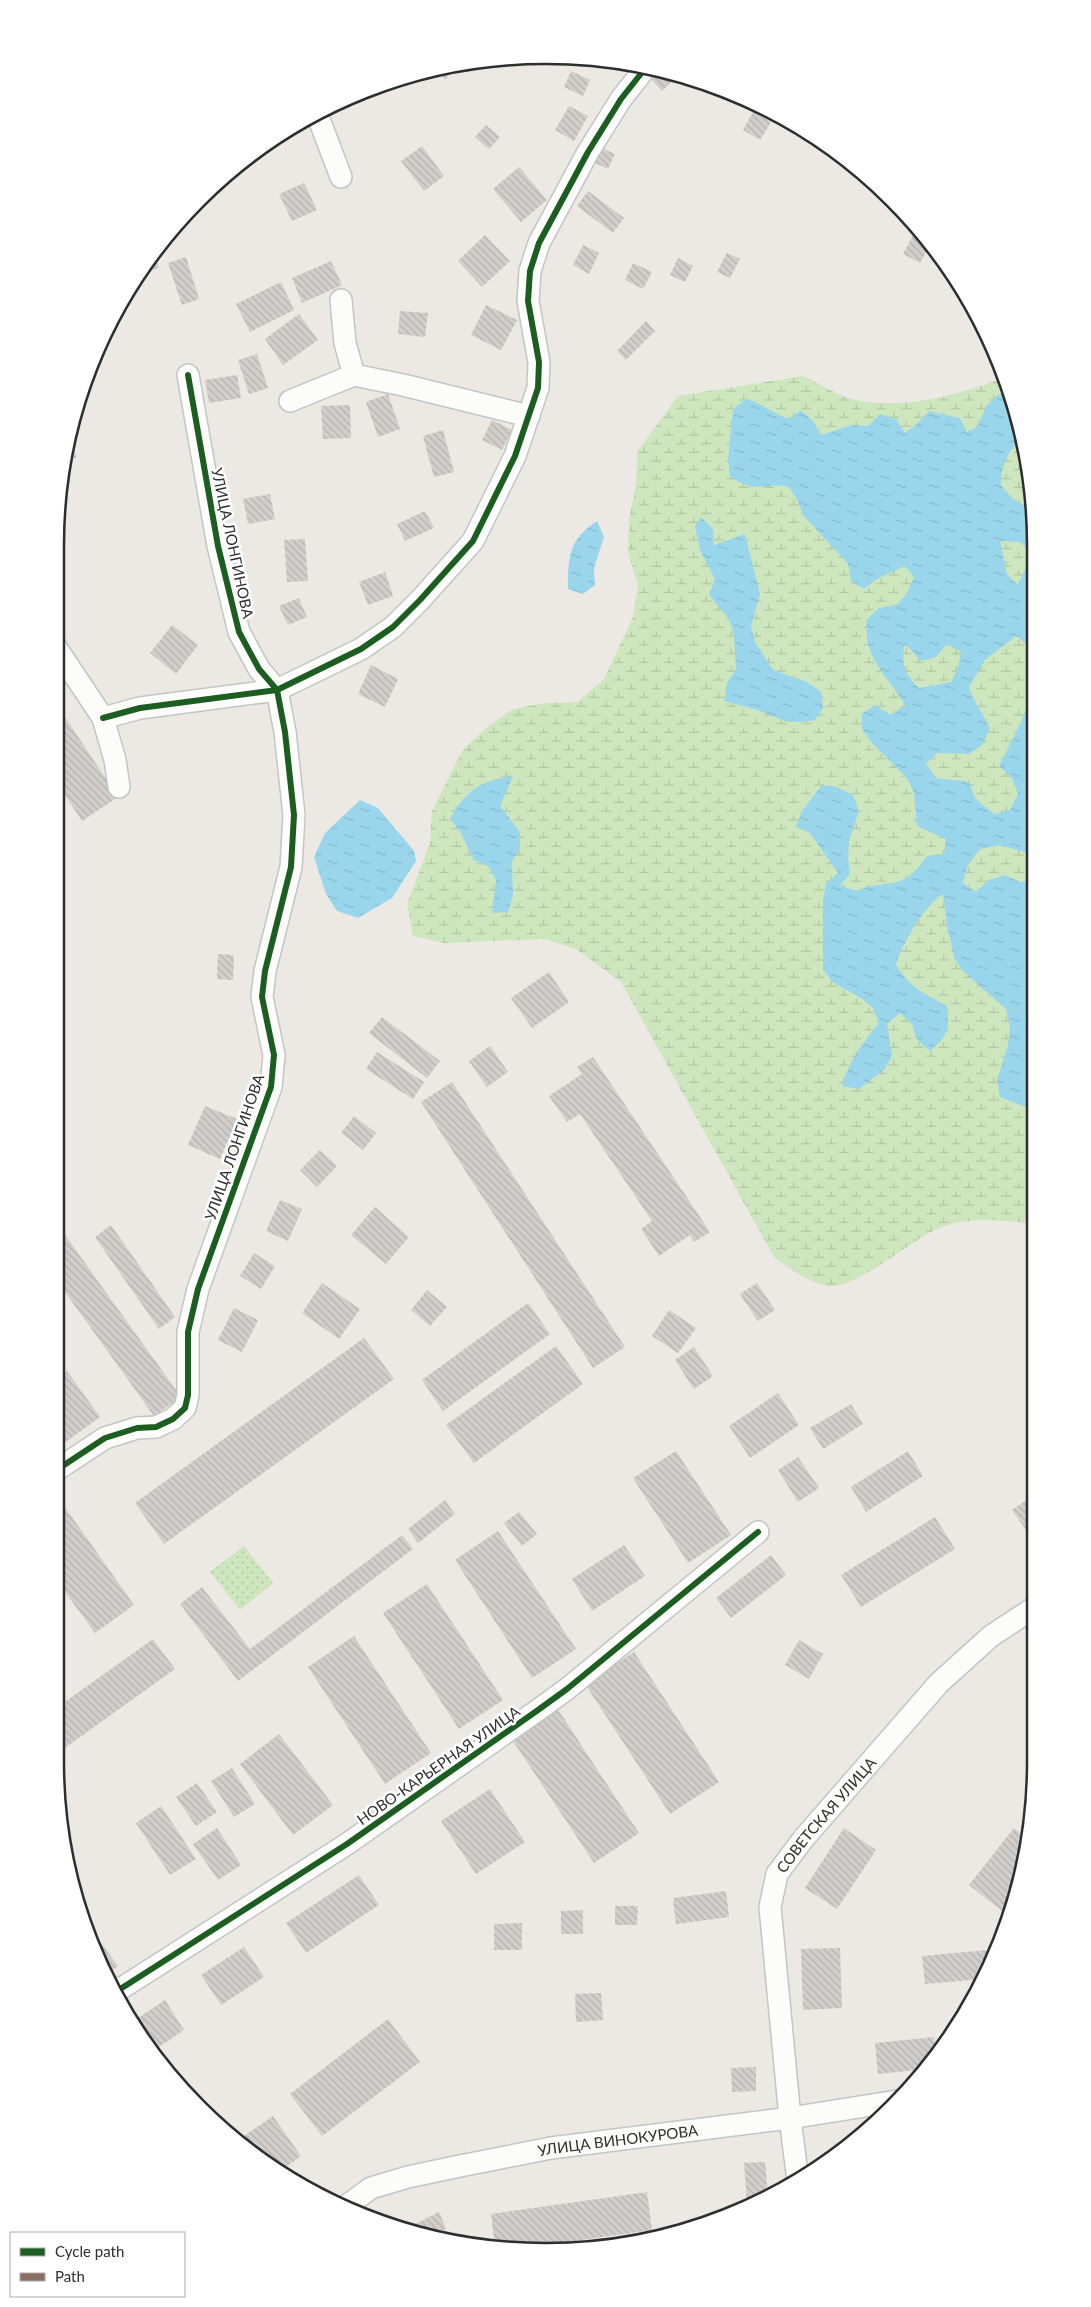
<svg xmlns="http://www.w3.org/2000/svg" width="1091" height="2307" font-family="Lato,sans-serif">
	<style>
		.grass { fill: url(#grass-dots) }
		.wetland { fill: url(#wetland-marsh) }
		.water { fill: url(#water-ripples); fill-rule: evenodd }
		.building { fill: url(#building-back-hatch) }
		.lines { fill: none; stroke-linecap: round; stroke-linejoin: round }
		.minor-casing { stroke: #c5c4c5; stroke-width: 24 }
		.minor { stroke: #fcfcfb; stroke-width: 21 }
		.quiet { stroke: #8d6e63; stroke-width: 5; stroke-dasharray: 10 5; stroke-linecap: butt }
		.cycleway-casing { stroke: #fff; stroke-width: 9 }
		.cycleway { stroke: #1b5e20; stroke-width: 6 }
		.labels { text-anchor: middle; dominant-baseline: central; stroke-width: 5; stroke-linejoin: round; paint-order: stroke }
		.street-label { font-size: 15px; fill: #2e2e2e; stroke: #fff }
		.rim { fill: none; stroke: #2e2e2e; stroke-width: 2.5 }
	</style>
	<defs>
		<pattern id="grass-dots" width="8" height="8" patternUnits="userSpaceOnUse" patternTransform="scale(1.25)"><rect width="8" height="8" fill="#cee6be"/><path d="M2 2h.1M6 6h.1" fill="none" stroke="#b1c6a4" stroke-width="1.8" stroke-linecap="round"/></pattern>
		<pattern id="wetland-marsh" width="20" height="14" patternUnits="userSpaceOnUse" patternTransform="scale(1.25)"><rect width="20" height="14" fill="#cee6be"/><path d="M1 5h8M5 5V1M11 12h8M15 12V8" fill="none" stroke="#b1c6a4"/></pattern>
		<pattern id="water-ripples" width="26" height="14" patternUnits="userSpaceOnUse" patternTransform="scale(1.25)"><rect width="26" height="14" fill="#99d6ec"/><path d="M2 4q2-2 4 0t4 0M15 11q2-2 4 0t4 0" fill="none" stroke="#84b8cb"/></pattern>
		<pattern id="building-back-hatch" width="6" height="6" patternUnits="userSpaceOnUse" patternTransform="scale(1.25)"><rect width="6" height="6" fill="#d1cecb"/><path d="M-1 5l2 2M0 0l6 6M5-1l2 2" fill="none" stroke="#b4b1af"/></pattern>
	</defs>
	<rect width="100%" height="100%" fill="#ece8e4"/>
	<polygon class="grass" points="244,1546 273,1583 240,1610 210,1572"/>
	<path class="wetland" d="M803,376C819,383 836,395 852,399C904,411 956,395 1004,378L1032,481L1034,1223C1003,1221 966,1216 937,1229C910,1241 853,1291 827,1286C807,1282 790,1268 774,1257L621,982L576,949L544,939L445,943L413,936L407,904L430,843L432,811L462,751L486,728L513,709L546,703L578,702L604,679L633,617L638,585L628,552L629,519L636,485L637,452L678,396Z"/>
	<g class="water">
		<path d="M1001,393L1009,396L1021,440C1007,451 1001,467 1001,485L1011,497L1032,511V659L1029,646L1016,636L985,660L969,687C974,703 984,714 990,729L982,745L969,754L937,753L926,764L936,778L969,782L975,798L994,814L1010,810L1018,794L1012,778L999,766L1021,722L1032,693L1033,716L1027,724L1026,755L1033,764V857L1030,854L1000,845L980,849L968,865L963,883L976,892L987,881L1005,875L1020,882L1033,880L1034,1107L1031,1109L1000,1097L997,1080L1008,1045L1010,1028L1006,1009L965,973L955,960L947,926L943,894C923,907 904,941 896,964C909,988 924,993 947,1006C950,1029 948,1036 930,1051L917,1040L912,1024L900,1013L887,1024L892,1056L885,1069L859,1089L842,1086C851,1057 861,1046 879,1023L873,1008L861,998L832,982L823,969V900L826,884L838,873L810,833L796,827L802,811L822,785L837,787L853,795L859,811L849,841L848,858L850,874L840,885L856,891C891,877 901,894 927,856L944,854L946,839L917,826L914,793L907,778L871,742L862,729V714L875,705L891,715L905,705C886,673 863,660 867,619L879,608L897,605L907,593L914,577L905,566L877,579L864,589L851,581L848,564L803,515L798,501L789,487C761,481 758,496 730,476L728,459L733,409L746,399C764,404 772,413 789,419L801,410L813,421L821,435L852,425L868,426L880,414L896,419L905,433L918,423L929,411L960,418L967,432L977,427L987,405ZM1000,541L1020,542L1032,554L1018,585L1007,574ZM947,644L961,652L958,668L951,682L919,688C904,673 902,666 904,645L910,649L921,661L936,657Z"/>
		<path d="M701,517L713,529L714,545L745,534L760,594L751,626L755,642L773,670L807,682L821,692L823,708L815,720C782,726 782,718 754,709C744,706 734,704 724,701L727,683L736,669L734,635L729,619L709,595L715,579L700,550L695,526Z"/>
		<path d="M597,521L604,537L594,568L595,585L583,594L568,589C568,557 569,539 597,521Z"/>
		<path d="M513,776L500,806L520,832V848L512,862L513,895L508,912L492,913L496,880L488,866L474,860L460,831L450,819C465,791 481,780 513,776Z"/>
		<polygon points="360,800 378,808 414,851 416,861 392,898 358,918 337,911 326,894 314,857 325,833"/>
	</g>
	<g class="building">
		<polygon points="450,64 457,64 446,79 432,70"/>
		<polygon points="659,70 678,76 662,91 650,78"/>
		<polygon points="571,71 590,80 583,96 564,87"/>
		<polygon points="709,85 723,89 731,92 723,100"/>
		<polygon points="569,106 588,116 574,141 555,130"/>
		<polygon points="753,112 771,122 760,140 743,130"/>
		<polygon points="486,125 500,137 489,149 475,137"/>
		<polygon points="422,146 444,176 424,191 401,161"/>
		<polygon points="602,148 615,154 608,169 595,163"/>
		<polygon points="519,167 547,200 521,222 493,189"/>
		<polygon points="304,183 317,210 292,221 279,194"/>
		<polygon points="588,191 624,218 613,233 577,206"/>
		<polygon points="914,234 931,243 920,263 903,254"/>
		<polygon points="485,235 510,261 482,287 458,261"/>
		<polygon points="583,245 599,253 589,274 573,265"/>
		<polygon points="154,253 159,268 143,273 141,269"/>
		<polygon points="727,253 740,259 730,278 717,272"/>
		<polygon points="186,257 199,299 182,305 168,263"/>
		<polygon points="678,258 693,266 685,282 670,275"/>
		<polygon points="331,261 342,285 302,303 292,278"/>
		<polygon points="633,263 652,272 643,289 625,280"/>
		<polygon points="281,282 294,310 250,332 236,304"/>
		<polygon points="486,305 517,320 501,350 471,335"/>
		<polygon points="400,311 428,313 425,337 398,334"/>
		<polygon points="299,314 318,340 283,365 265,339"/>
		<polygon points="646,321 655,331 626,360 617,351"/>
		<polygon points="257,354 268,388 249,394 238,360"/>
		<polygon points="237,375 241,398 209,403 205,380"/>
		<polygon points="388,394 400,429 378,437 366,402"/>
		<polygon points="350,405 351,438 323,439 321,406"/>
		<polygon points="492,420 512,430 502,450 482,440"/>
		<polygon points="443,430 454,472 434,477 423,436"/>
		<polygon points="68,437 77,457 63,463 64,450"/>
		<polygon points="270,494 275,519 248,524 243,499"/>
		<polygon points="425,511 434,528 405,541 397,524"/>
		<polygon points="305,539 308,581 287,582 284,540"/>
		<polygon points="385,572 393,596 368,605 359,582"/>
		<polygon points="299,598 307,617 288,625 279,606"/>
		<polygon points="172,625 198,645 176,674 150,653"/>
		<polygon points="371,665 398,679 385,707 358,694"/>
		<polygon points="55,702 118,797 82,821 55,780"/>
		<polygon points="218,954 234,955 233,980 217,979"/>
		<polygon points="549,972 569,1002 532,1028 511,998"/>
		<polygon points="382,1017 440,1061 427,1078 369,1033"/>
		<polygon points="490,1046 508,1072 487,1087 469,1061"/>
		<polygon points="377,1052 424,1082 413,1099 366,1069"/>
		<polygon points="593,1057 710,1232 694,1242 690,1235 659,1256 641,1229 652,1221 580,1114 567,1122 549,1096 582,1074 577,1067"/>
		<polygon points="452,1082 625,1347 593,1368 421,1102"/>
		<polygon points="205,1106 237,1119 220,1159 188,1145"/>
		<polygon points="354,1116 376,1133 363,1150 341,1133"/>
		<polygon points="320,1150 337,1166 317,1187 300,1170"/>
		<polygon points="280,1200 302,1209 288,1241 266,1231"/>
		<polygon points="375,1207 409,1237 386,1264 351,1235"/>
		<polygon points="55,1221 181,1397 154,1416 55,1278"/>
		<polygon points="111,1225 175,1317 159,1329 95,1237"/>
		<polygon points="254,1253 275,1266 261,1289 240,1276"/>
		<polygon points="322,1283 360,1309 339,1339 302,1313"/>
		<polygon points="757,1283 775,1310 758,1321 740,1294"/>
		<polygon points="427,1290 447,1307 430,1326 411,1310"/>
		<polygon points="528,1303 550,1334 443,1411 422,1380"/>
		<polygon points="234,1308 258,1320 242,1352 218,1340"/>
		<polygon points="669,1310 696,1328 678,1353 652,1336"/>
		<polygon points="364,1338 394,1379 164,1544 135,1503"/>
		<polygon points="556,1346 583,1384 474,1463 446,1425"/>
		<polygon points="694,1347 713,1376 694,1389 675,1360"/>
		<polygon points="67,1371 100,1417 55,1450 55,1380"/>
		<polygon points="778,1393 799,1425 750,1458 729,1426"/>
		<polygon points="851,1404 863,1424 823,1449 810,1428"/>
		<polygon points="676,1451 731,1535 688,1563 633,1478"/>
		<polygon points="908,1451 923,1476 866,1512 851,1487"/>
		<polygon points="798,1457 819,1488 798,1502 778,1470"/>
		<polygon points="55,1493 134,1605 95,1633 55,1578"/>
		<polygon points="1032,1496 1035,1500 1035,1528 1028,1533 1012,1510"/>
		<polygon points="445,1500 455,1514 418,1543 408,1529"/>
		<polygon points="519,1512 537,1534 522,1546 504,1523"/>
		<polygon points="935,1517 955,1549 861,1607 841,1575"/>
		<polygon points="498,1531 576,1649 532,1678 455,1560"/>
		<polygon points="402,1535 413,1549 238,1681 180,1604 202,1587 250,1649"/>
		<polygon points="624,1545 645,1576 592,1611 572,1579"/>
		<polygon points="771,1555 786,1575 731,1618 716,1598"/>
		<polygon points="427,1584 503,1700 459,1729 383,1613"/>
		<polygon points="354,1636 431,1753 385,1784 308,1667"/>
		<polygon points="153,1639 175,1669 55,1755 55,1709"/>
		<polygon points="799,1640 823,1654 809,1679 785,1665"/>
		<polygon points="634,1652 719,1782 670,1814 585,1684"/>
		<polygon points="555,1705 639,1833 594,1863 509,1735"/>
		<polygon points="279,1734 333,1805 293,1835 240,1764"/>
		<polygon points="232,1768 255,1804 234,1817 211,1781"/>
		<polygon points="197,1783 217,1812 196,1826 176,1797"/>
		<polygon points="490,1789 525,1842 476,1874 441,1821"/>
		<polygon points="161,1806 196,1859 170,1875 136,1823"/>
		<polygon points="217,1828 241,1865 218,1880 193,1844"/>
		<polygon points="844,1828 876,1850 837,1909 805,1888"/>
		<polygon points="1014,1828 1028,1839 1027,1857 1015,1894 1002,1911 969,1885"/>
		<polygon points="359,1875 379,1905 306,1953 286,1923"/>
		<polygon points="726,1891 729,1917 676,1924 673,1898"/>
		<polygon points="615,1906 638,1906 637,1925 615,1925"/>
		<polygon points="583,1910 583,1934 561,1934 561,1911"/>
		<polygon points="522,1923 522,1950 494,1950 494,1924"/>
		<polygon points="91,1929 118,1966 106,1975 87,1932"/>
		<polygon points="244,1947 264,1977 221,2005 201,1975"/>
		<polygon points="840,1948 842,2008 803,2010 801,1949"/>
		<polygon points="999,1949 983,1979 925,1984 922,1956"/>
		<polygon points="601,1993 603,2020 576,2022 575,1994"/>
		<polygon points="165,2000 184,2030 153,2051 132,2022"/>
		<polygon points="388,2019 420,2062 322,2136 290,2094"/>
		<polygon points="934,2037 936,2056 926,2069 878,2074 875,2043"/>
		<polygon points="756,2067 756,2091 732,2092 731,2068"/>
		<polygon points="273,2116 301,2156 279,2172 247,2150 237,2141"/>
		<polygon points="845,2149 844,2150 825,2163 824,2152"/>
		<polygon points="765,2162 768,2197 758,2201 747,2202 744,2163"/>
		<polygon points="647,2192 652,2230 517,2249 495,2247 491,2214"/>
		<polygon points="439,2212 446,2229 428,2237 420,2235 415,2224"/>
	</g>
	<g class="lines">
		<defs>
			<g id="minor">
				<polyline points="317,114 341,177"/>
				<polyline points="341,300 345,343 354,375 403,385 529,416"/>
				<polyline points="290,401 354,375"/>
				<polyline points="55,646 103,718 115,760 119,787"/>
				<polyline points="103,718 140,708 277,690 361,649 393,627 420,600 473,541 515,456 538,388 539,362 528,301 530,271 539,243 588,152 621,99 647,66"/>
				<polyline points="55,1471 105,1438 137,1428 156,1427 173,1419 185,1408 188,1395 188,1332 198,1289 271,1087 274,1055 262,997 265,971 291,867 294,815 285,732 277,690 259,669 239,632 218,546 188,375"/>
				<polyline points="114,1993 347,1844 538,1710 567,1689 758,1532"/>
				<path id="s1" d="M798,2181L790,2118L770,1907L777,1874L804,1838L939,1683L991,1636L1035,1607"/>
				<path id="s2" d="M345,2207L371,2188L408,2177L455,2167L551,2148L790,2118L897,2101"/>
			</g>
		</defs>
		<use href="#minor" class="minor-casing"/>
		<use href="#minor" class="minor"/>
		<polyline class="quiet" points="55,647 56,647"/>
		<defs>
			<g id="cycleway">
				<polyline points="103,718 140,708 277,690 361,649 393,627 420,600 473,541 515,456 538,388 539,362 528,301 530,271 539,243 588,152 621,99 647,66"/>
				<polyline points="55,1471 105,1438 137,1428 156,1427 173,1419 185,1408 188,1395 188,1332 198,1289 271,1087 274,1055 262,997 265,971 291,867 294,815 285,732 277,690 259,669 239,632 218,546 188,375"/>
				<polyline points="114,1993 347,1844 538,1710 567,1689 758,1532"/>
			</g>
		</defs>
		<use href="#cycleway" class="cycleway-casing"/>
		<use href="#cycleway" class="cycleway"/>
	</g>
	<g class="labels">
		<g class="street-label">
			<text transform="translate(233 543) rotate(78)">УЛИЦА ЛОНГИНОВА</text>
			<text transform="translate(234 1147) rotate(-71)">УЛИЦА ЛОНГИНОВА</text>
			<text transform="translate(438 1765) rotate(-35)">НОВО-КАРЬЕРНАЯ УЛИЦА</text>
			<text stroke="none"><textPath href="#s1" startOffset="386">СОВЕТСКАЯ УЛИЦА</textPath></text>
			<text stroke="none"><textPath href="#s2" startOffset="284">УЛИЦА ВИНОКУРОВА</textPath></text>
		</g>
	</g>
	<path d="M0 0H1091V2307H0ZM545 64H546A481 481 0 0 1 1027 545V1762A481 481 0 0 1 546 2243H545A481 481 0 0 1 64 1762V545A481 481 0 0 1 545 64Z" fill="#fff" fill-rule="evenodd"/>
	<path class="rim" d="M545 64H546A481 481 0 0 1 1027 545V1762A481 481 0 0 1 546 2243H545A481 481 0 0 1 64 1762V545A481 481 0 0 1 545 64Z"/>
	<rect x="10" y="2232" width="175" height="65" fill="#ffffff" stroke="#ababab"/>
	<rect x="20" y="2248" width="25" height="8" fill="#1b5e20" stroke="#ababab"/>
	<text x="55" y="2257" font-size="15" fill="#2e2e2e">Cycle path</text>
	<rect x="20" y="2273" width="25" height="8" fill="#8d6e63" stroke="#ababab"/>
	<text x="55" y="2282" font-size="15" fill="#2e2e2e">Path</text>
</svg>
